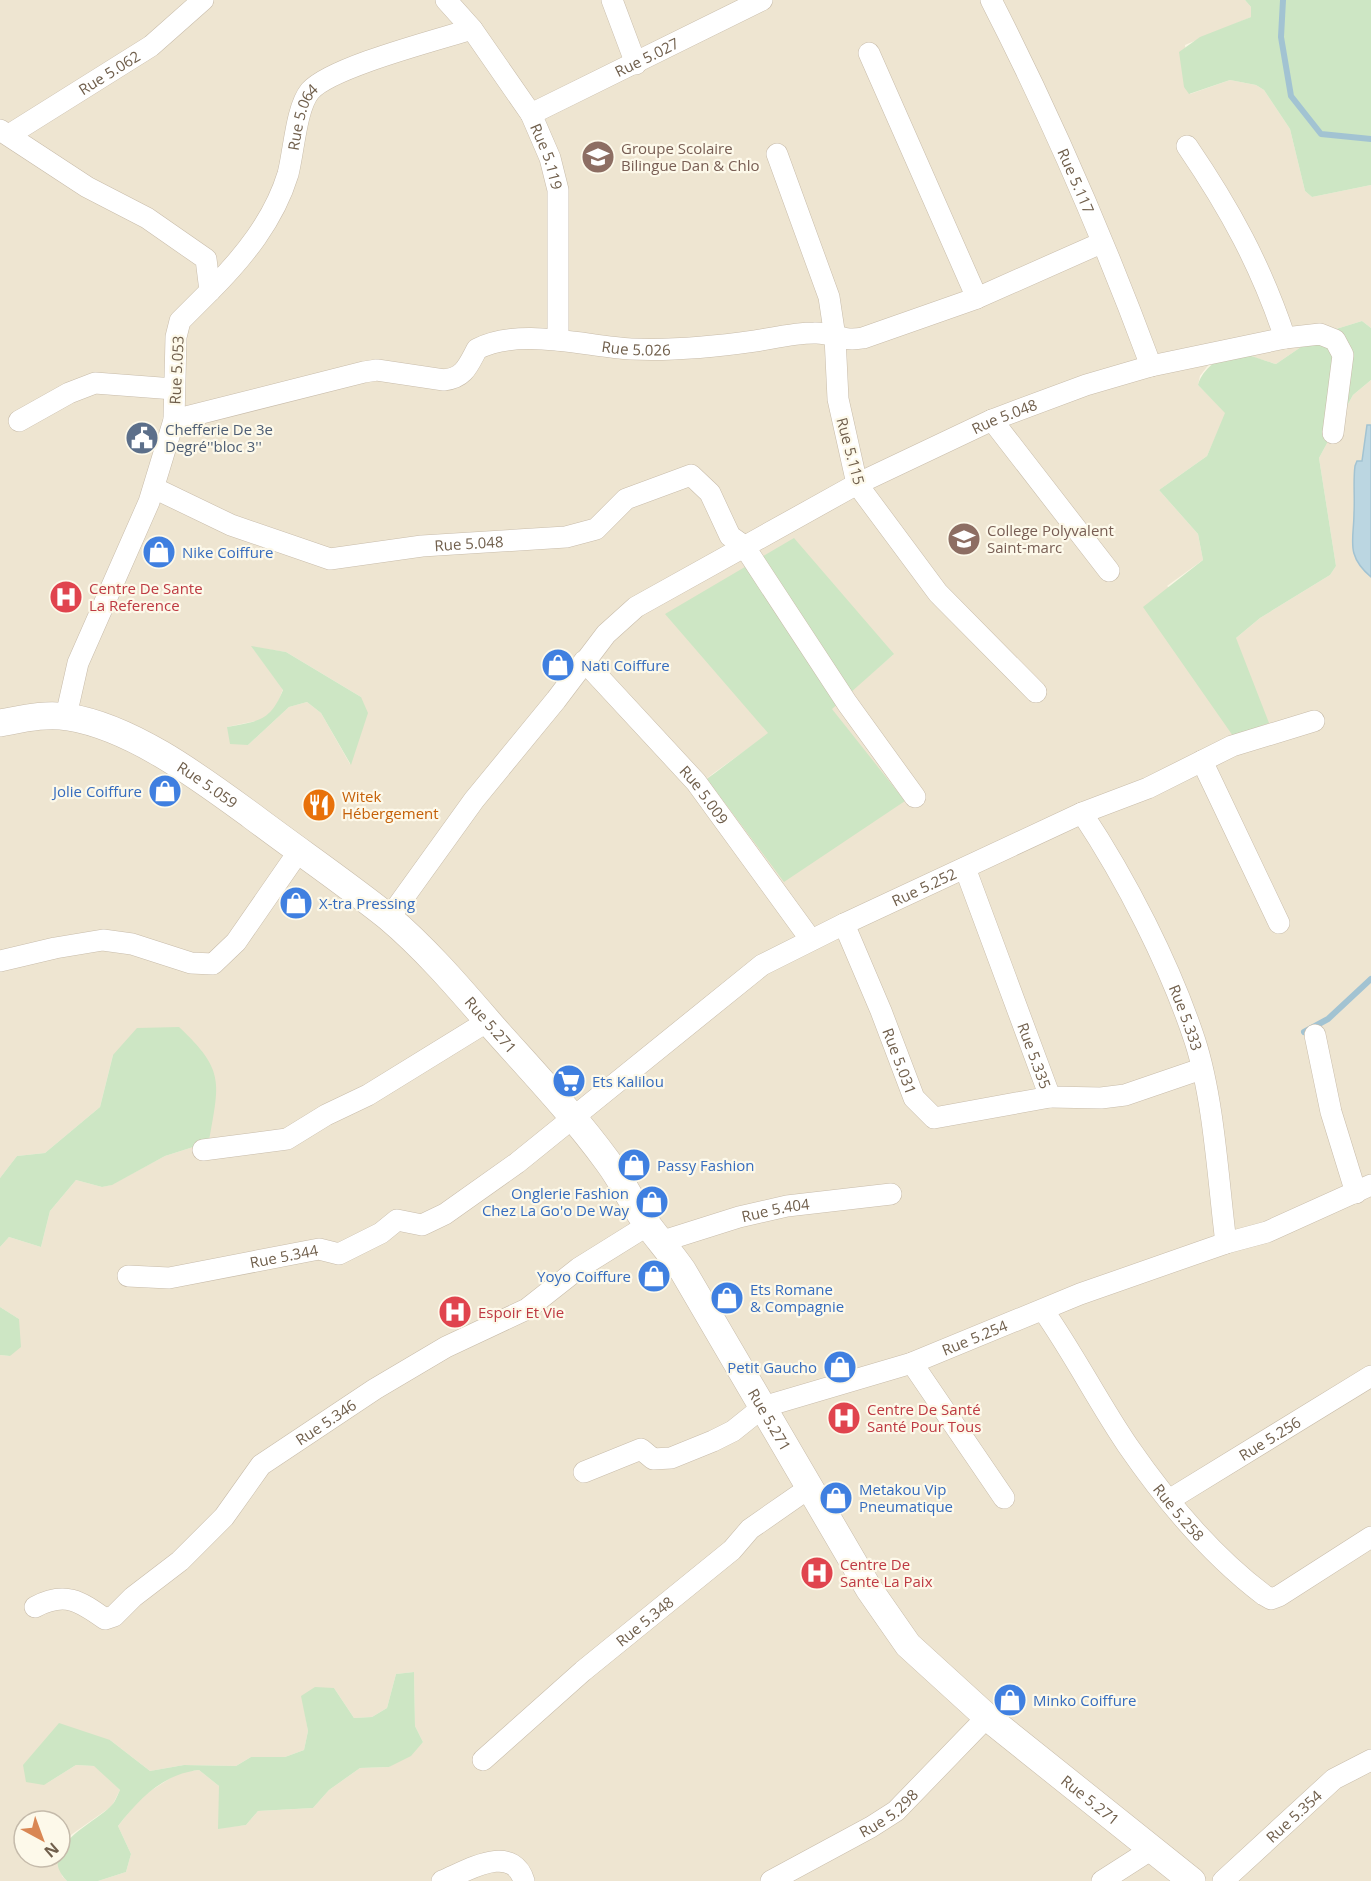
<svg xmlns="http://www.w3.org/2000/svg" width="1371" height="1881" font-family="'Open Sans',sans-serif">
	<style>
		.residential { fill: #eee5d1; fill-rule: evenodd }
		.green { fill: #cde6c4 }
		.water { fill: #bbd6e1; stroke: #a2c3d2; stroke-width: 1.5 }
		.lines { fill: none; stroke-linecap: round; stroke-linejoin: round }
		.stream { stroke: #a2c3d2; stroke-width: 6 }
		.minor-casing { stroke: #c8bcaa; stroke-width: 22 }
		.tertiary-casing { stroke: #c8bcaa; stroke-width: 28 }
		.minor { stroke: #fff; stroke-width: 21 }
		.tertiary { stroke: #fff; stroke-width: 27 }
		.labels { text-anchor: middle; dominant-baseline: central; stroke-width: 4.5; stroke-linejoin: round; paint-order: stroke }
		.street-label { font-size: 15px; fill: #705f4c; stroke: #fdf9ea }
		.education-label { font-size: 15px; fill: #785e54; stroke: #fdf9ea; text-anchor: start }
		.service-label { font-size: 15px; fill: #4e5e75; stroke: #fdf9ea; text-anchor: start }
		.shop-label { font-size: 15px; fill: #366cbe; stroke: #fdf9ea; text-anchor: start }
		.health-label { font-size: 15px; fill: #be3a42; stroke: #fdf9ea; text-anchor: start }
		.food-label { font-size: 15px; fill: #c56008; stroke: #fdf9ea; text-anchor: start }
	</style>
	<rect width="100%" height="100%" fill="#faf5e4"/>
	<path class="residential" d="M0,0H1245L1251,7V17L1185,45L1190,94L1230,80L1256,85L1264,90L1290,129L1305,191L1312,197L1371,185V328L1362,321L1320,334L1276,364L1240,353L1209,364L1200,376L1198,385L1226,413L1207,456L1159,490L1198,534L1203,560L1167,586L1236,638L1260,618L1330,575L1336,566L1319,458L1353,395L1371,380V1881H98L126,1872L131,1854L118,1826L141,1797L180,1772L199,1770L219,1786V1828L246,1825L258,1811L313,1808L329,1790L360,1768L389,1767L423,1742L415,1726L414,1672L396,1674L387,1708L372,1717L354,1718L334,1688L302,1696L308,1731L304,1750L285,1757H251L236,1766L184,1765L150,1771L110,1740L44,1785L76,1765L95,1766L120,1790L112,1806L68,1837L60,1856V1821H24V1857H59L62,1876L67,1881H0V1355L10,1356L19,1319L0,1307V1247L9,1237L41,1247L50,1211L76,1180L102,1187L111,1185L165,1156L209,1142L113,1055L100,1107L45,1153L17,1156L0,1178ZM252,647L286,652L361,697L350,764L321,713L307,702L289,707L248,745L227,727L261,720L275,710L283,689ZM894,654L831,708L707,778L768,734Z"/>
	<g class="green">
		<polygon points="1245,0 1371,0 1371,185 1312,197 1305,191 1290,129 1264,90 1256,85 1230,80 1189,94 1184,87 1179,52 1200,37 1251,17 1251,7"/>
		<path d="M1362,321L1371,328V380L1353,395L1319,458L1336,566L1330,575L1260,618L1236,638L1269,723L1233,736L1143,607L1203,560L1198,534L1159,490L1207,456L1225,413L1198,385C1202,368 1225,351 1243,354C1254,356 1265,361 1276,364L1320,334Z"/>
		<polygon points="794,538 894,654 832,709 905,801 784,882 707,779 768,733 665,614"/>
		<path d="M251,646L286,652L361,697L368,713L351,765L321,713L307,702L289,707L248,745L230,744L227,727C258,721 270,722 283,690Z"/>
		<path d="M179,1027C226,1071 219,1083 209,1142L165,1156L112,1185L102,1187L76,1180L50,1211L41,1247L9,1237L0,1247V1178L17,1156L45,1153L100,1107L113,1055L137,1028Z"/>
		<polygon points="0,1307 19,1319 21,1347 10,1356 0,1355"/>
		<path d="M414,1672L415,1726L423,1742L411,1756L389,1767L360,1768L329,1790L313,1808L258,1811L246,1825L218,1829L219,1786L199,1770C163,1774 140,1798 118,1826L131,1854L126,1872L98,1881H67C35,1849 93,1824 110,1807C115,1803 117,1796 120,1790L94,1766L76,1765L44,1785L26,1782L23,1765L59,1723L110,1740L150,1771L184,1765L236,1766L251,1757H285L304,1750L308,1731L301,1696L315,1687L334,1688L354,1718L372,1717L387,1708L396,1674Z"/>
	</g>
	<path class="water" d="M1367,425H1371V577C1345,555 1354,540 1354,513C1355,497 1353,481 1355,466L1357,461H1362Z"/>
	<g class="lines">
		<g class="stream">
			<polyline points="1283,0 1281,37 1291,96 1321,134 1371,139"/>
			<polyline points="1304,1032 1328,1019 1371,979"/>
		</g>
		<defs>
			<g id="minor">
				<path id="s1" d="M446,0L472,29L531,114L550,158L558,190V340"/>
				<polyline points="612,0 636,64"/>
				<path id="s2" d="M991,0C1051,117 1105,242 1151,366"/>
				<polyline points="869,53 977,298"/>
				<path id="s3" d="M531,114L762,0"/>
				<polyline points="0,130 87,187 147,218 206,259 210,291 180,321 176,337 174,420 149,502 78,663 66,716"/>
				<path id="s4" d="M9,135L151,46L203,0"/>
				<polyline points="777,154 829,297 835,337 838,399 857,484 938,593 1036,692"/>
				<path id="s5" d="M210,291C243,258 274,220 288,174C294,151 296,108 310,91C331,67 437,40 472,29"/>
				<polyline points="1285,338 1320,334 1335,340 1343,355 1333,433"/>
				<path id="s6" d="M174,420L364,372L377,370L444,380C464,378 468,366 477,349C520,327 584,346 631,349C672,351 713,347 755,341C774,338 794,333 814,333C834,332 839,342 863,338L977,298L1101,243"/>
				<polyline points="992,420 1109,571"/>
				<polyline points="19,421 69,393 95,383 174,389"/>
				<path id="s7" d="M154,488L231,525L330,559L422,546L566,537L596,529L626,499L691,475L710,493L730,536L744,546L847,703L915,797"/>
				<path id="s8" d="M584,661L696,782L811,940"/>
				<polyline points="1202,761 1279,923"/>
				<path id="s9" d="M1082,813C1126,879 1170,965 1195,1041C1214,1100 1218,1180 1226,1243"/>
				<path id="s10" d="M965,868L1050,1097L1101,1098L1125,1095L1201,1069"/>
				<path id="s11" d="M389,918L474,800L556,700L606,634L636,607L857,484L992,420L1086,385L1151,366L1285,338C1261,266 1230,209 1187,146"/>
				<path id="s12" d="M844,924L881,1011L914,1098L934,1118L1050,1097"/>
				<polyline points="0,961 55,948 103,940 132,944 191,963 213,964 236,942 299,851"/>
				<polyline points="1315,1035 1331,1112 1356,1193"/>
				<polyline points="203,1150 287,1139 326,1115 368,1095 488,1021"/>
				<path id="s13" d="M663,1241L739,1217L787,1206L891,1194"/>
				<path id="s14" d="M128,1276L169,1278L319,1249L339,1254L381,1233L397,1220L422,1225L445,1214L517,1163L762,965L844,924L1082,813L1148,788L1232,746L1314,721"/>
				<path id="s15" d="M1043,1310C1074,1354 1098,1402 1128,1446C1166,1501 1211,1555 1264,1595L1271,1599L1279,1596L1371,1537"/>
				<polyline points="912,1363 1004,1498"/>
				<path id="s16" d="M584,1472L641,1449L653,1459L671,1458L713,1441L733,1431L763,1407L912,1363L1080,1294L1226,1243L1267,1232L1371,1185"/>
				<path id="s17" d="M1169,1500L1371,1376"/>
				<path id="s18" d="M35,1607C65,1591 80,1601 105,1619L114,1616L133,1597L180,1561L224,1517L261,1465L375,1389L446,1347L527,1309L579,1268L648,1225"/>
				<path id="s19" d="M483,1760L583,1671L732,1550L750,1529L809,1488"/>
				<path d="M442,1881C467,1871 512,1842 524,1881"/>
				<path id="s20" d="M771,1881L871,1827L896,1811L987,1717"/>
				<polyline points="1102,1881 1152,1849"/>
				<path id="s21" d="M1223,1881L1334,1779L1371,1760"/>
			</g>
			<g id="tertiary">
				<path id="s22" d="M0,723C22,719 46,713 68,717C132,727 200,778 252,816C297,850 344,882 388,917C426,949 460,989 492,1026C532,1071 573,1114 608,1162C623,1182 633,1205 647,1224C659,1240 672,1255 683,1271L869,1589L908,1645L987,1717L1192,1881"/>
			</g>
		</defs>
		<use href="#minor" class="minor-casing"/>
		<use href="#tertiary" class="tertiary-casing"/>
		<use href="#minor" class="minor"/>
		<use href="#tertiary" class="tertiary"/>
	</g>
	<defs>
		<symbol id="school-disc" viewBox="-11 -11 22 22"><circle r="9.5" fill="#8d6e63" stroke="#fdf9ea"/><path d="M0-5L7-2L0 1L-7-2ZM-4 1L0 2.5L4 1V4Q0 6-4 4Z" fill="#fff"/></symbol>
		<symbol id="civic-disc" viewBox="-11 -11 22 22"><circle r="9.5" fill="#5c6f8a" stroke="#fdf9ea"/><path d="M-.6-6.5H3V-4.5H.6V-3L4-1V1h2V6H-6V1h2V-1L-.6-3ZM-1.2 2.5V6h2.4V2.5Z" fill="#fff"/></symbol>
		<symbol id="shop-disc" viewBox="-11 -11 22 22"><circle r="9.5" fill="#3f7fe0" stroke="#fdf9ea"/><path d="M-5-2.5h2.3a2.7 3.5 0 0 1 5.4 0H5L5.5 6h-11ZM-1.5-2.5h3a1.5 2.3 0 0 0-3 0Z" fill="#fff"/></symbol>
		<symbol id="hospital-disc" viewBox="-11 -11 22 22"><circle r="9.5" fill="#e0444e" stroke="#fdf9ea"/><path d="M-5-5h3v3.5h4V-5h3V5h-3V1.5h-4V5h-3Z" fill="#fff"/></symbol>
		<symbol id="restaurant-disc" viewBox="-11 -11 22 22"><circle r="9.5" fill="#e8710a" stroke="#fdf9ea"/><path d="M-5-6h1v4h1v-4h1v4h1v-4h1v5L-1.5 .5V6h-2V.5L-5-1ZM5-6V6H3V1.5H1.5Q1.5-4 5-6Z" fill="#fff"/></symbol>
		<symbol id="supermarket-disc" viewBox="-11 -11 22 22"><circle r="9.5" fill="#3f7fe0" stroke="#fdf9ea"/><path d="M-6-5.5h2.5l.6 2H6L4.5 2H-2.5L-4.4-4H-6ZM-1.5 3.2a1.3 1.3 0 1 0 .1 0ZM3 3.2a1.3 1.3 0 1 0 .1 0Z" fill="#fff"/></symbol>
	</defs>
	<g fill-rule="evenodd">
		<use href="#school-disc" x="579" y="138" width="38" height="38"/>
		<use href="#civic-disc" x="123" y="419" width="38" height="38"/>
		<use href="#school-disc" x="945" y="520" width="38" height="38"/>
		<use href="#shop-disc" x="140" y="533" width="38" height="38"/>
		<use href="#hospital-disc" x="47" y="578" width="38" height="38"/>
		<use href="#shop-disc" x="539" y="646" width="38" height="38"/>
		<use href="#shop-disc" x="146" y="772" width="38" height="38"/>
		<use href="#restaurant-disc" x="300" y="786" width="38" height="38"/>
		<use href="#shop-disc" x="277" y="884" width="38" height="38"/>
		<use href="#supermarket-disc" x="550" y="1062" width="38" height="38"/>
		<use href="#shop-disc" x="615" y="1146" width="38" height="38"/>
		<use href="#shop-disc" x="633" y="1183" width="38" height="38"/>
		<use href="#shop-disc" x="635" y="1257" width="38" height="38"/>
		<use href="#shop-disc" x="708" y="1279" width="38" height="38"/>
		<use href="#hospital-disc" x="436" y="1293" width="38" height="38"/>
		<use href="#shop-disc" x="821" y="1348" width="38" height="38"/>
		<use href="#hospital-disc" x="825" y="1399" width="38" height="38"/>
		<use href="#shop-disc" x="817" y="1479" width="38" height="38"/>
		<use href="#hospital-disc" x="798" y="1554" width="38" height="38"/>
		<use href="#shop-disc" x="991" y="1681" width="38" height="38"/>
	</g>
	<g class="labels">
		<g class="street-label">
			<text stroke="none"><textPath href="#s3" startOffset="129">Rue 5.027</textPath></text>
			<text stroke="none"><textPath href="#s4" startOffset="118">Rue 5.062</textPath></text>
			<text stroke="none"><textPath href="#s5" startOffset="201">Rue 5.064</textPath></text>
			<text stroke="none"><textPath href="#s1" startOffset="188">Rue 5.119</textPath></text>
			<text stroke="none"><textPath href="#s2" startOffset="200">Rue 5.117</textPath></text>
			<text stroke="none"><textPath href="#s6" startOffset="486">Rue 5.026</textPath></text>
			<text transform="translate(176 370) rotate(-87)">Rue 5.053</text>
			<text stroke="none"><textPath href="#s11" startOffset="813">Rue 5.048</textPath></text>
			<text transform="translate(851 451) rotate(75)">Rue 5.115</text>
			<text stroke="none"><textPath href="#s7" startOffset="330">Rue 5.048</textPath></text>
			<text stroke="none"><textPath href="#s22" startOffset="225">Rue 5.059</textPath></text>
			<text stroke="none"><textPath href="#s8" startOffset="180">Rue 5.009</textPath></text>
			<text stroke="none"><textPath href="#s14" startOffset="916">Rue 5.252</textPath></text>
			<text stroke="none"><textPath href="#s9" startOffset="230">Rue 5.333</textPath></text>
			<text stroke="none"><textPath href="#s22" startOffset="598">Rue 5.271</textPath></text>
			<text stroke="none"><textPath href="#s10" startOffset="200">Rue 5.335</textPath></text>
			<text stroke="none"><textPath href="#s12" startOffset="148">Rue 5.031</textPath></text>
			<text stroke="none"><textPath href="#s13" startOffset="117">Rue 5.404</textPath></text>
			<text stroke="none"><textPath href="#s14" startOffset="158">Rue 5.344</textPath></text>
			<text stroke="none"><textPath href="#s16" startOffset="424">Rue 5.254</textPath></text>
			<text stroke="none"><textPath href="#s22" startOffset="1083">Rue 5.271</textPath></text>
			<text stroke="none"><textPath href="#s18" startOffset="376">Rue 5.346</textPath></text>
			<text stroke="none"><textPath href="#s17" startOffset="118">Rue 5.256</textPath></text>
			<text stroke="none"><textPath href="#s15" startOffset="244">Rue 5.258</textPath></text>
			<text stroke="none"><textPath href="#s19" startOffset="213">Rue 5.348</textPath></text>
			<text stroke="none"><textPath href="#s22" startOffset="1587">Rue 5.271</textPath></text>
			<text stroke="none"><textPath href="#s20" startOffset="136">Rue 5.298</textPath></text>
			<text stroke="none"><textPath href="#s21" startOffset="96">Rue 5.354</textPath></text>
		</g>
		<g class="education-label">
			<text x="621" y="148">Groupe Scolaire<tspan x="621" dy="17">Bilingue Dan &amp; Chlo</tspan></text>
			<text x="987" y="530">College Polyvalent<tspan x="987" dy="17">Saint-marc</tspan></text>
		</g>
		<g class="service-label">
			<text x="165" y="429">Chefferie De 3e<tspan x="165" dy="17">Degré''bloc 3''</tspan></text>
		</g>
		<g class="shop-label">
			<text x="182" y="552">Nike Coiffure</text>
			<text x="581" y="665">Nati Coiffure</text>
			<text x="142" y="791" text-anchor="end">Jolie Coiffure</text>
			<text x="319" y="903">X-tra Pressing</text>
			<text x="592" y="1081">Ets Kalilou</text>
			<text x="657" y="1165">Passy Fashion</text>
			<text x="629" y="1193" text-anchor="end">Onglerie Fashion<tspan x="629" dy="17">Chez La Go'o De Way</tspan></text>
			<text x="631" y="1276" text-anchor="end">Yoyo Coiffure</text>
			<text x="750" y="1289">Ets Romane<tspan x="750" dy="17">&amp; Compagnie</tspan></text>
			<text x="817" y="1367" text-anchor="end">Petit Gaucho</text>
			<text x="859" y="1489">Metakou Vip<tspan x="859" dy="17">Pneumatique</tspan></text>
			<text x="1033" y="1700">Minko Coiffure</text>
		</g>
		<g class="health-label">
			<text x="89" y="588">Centre De Sante<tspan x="89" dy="17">La Reference</tspan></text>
			<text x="478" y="1312">Espoir Et Vie</text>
			<text x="867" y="1409">Centre De Santé<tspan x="867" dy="17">Santé Pour Tous</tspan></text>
			<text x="840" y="1564">Centre De<tspan x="840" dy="17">Sante La Paix</tspan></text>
		</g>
		<g class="food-label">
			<text x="342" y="796">Witek<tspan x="342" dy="17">Hébergement</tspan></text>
		</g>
	</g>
	<g transform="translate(42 1839) rotate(139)"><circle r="28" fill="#fdf9ea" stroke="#c5bbab" stroke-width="1.5"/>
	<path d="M0-4.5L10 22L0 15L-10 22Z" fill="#d98754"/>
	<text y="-9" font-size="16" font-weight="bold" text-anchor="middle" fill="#705f4c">N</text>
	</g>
</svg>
